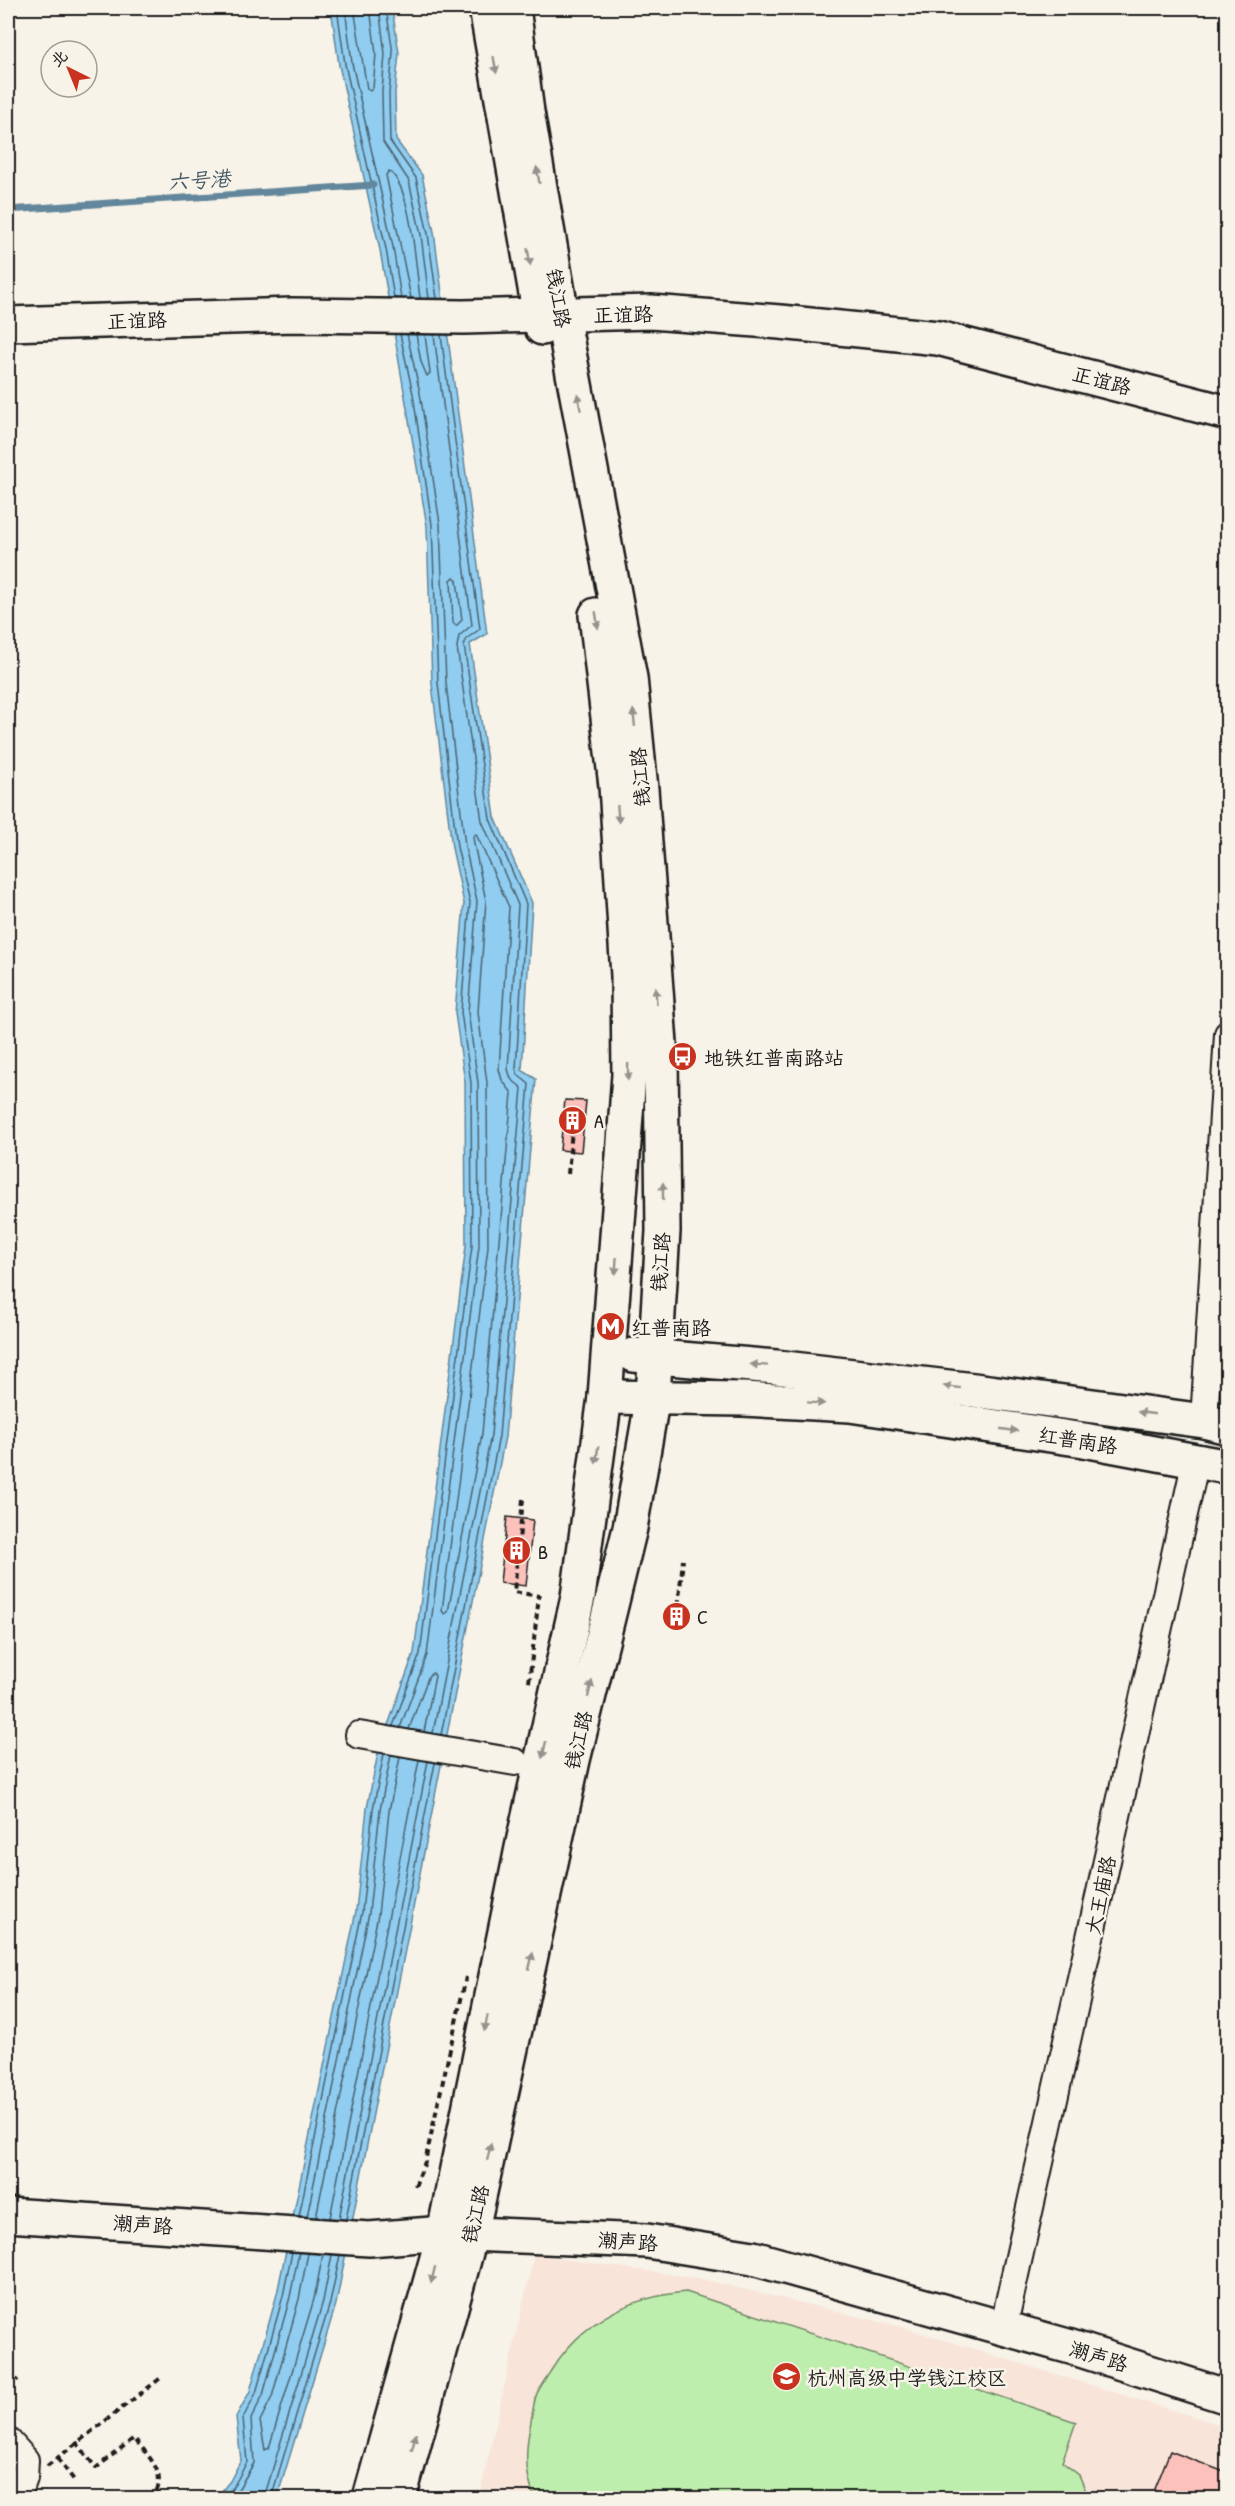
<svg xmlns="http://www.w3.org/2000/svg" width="1235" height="2506" font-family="'Patrick Hand','LXGW WenKai TC',sans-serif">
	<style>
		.built { fill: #f9e4da }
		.green { fill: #beeead; stroke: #6d8564; stroke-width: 1.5 }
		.water { fill: #90cdf0; stroke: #62869b; stroke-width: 1.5 }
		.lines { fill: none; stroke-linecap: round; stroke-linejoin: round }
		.shore { stroke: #4a6371; stroke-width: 1.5 }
		.stream { stroke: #62869b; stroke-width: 7 }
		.building { fill: #fdc1bb; stroke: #1c1c1c; stroke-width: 1.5 }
		.street-casing { stroke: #1c1c1c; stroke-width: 30 }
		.secondary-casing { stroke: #1c1c1c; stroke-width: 38 }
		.path { stroke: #1c1c1c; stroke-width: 4; stroke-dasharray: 6 4.5; stroke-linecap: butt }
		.street { stroke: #f7f3e8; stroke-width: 26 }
		.secondary { stroke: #f7f3e8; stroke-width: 33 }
		.oneway { fill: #94928c }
		.labels { text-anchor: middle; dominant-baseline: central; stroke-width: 5; stroke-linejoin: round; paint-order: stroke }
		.street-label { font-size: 20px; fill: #1c1c1c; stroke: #f7f3e8 }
		.poi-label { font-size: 20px; fill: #1c1c1c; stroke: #f7f3e8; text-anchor: start }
		.water-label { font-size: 21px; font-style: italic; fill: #455a66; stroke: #f7f3e8 }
	</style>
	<rect width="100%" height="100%" fill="#f7f3e8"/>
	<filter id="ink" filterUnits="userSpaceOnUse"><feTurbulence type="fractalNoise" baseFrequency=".0167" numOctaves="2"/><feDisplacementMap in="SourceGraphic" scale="12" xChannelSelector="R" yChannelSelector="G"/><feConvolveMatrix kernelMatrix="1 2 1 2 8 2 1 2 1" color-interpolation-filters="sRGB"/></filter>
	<g filter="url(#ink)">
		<polygon class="built" points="534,2255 697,2278 902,2327 1227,2427 1227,2498 479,2498"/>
		<path class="green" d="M686,2292L1076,2422L1062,2462L1079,2475L1089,2498H535C525,2476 525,2451 530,2427C532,2417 533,2406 536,2396C539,2387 546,2379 550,2372C582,2321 628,2297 686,2292Z"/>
		<polygon class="water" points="331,8 392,8 399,53 395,93 396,140 422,175 434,232 487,634 470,644 495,817 532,903 522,1070 536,1079 505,1437 336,2304 277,2498 216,2498 230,2481 241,2460 236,2417 250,2391 277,2294 356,1911 367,1808 378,1753 414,1653 466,1246 465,1083 455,1013 464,903 452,848 432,684 427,526 380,250 339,65"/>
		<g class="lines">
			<g class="shore">
				<polyline points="337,8 345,64 386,249 394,298"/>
				<polyline points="345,8 352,63 393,247 401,298"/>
				<polyline points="354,8 367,89 370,91 373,88 376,54 370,8"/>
				<polyline points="379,8 385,54 382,92 383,142 409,181 421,235 429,299"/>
				<polyline points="386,8 393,53 389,93 390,141 416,178 428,234 437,299"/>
				<path d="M411,298L386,175L389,171C412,186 416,271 420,298"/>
				<polyline points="416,334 421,362 427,376 430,373 425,335"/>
				<polygon points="454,577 457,580 462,620 456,626 453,623 451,580"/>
				<polygon points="476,834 509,907 499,1069 502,1080 512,1093 482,1434 448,1612 445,1614 442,1611 488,1247 487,1083 478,1012 486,901 474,844 473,836"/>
				<polyline points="393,1726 420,1654 472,1246 471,1083 461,1012 470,902 457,847 438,683 432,525 413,394 400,334"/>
				<polyline points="400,1728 427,1655 479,1246 478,1083 468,1012 477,901 465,846 446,683 440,524 420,393 407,334"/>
				<polyline points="409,1729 429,1675 433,1673 435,1676 424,1732"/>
				<polyline points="433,1733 491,1435 522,1088 511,1079 508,1069 518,905 482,821 457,647 459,636 472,625 434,335"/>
				<polyline points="441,1735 499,1436 529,1084 518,1075 516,1069 526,904 490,819 464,645 466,639 480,629 441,335"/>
				<polyline points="299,2216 362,1912 373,1809 384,1754"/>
				<polyline points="307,2217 369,1913 380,1810 391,1755"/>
				<polyline points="316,2217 378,1915 389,1811 400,1757"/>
				<polyline points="330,2218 419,1760"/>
				<polyline points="339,2219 428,1761"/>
				<polyline points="346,2219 435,1763"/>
				<polyline points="308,2253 299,2299 272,2397 260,2421 265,2450 269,2448 314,2299 323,2254"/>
				<polyline points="224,2498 235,2484 247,2462 243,2418 256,2393 283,2296 292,2252"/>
				<polyline points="233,2498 254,2463 251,2419 263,2395 290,2297 299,2252"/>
				<polyline points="264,2498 323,2301 332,2255"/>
				<polyline points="271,2498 330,2303 340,2255"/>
			</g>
			<polyline class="stream" points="8,210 373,185"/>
		</g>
		<g class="building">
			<polygon points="565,1100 586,1101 581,1152 560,1150"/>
			<polygon points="507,1517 533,1520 526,1586 500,1583"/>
			<polygon points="1170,2451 1227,2473 1227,2499 1151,2499"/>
		</g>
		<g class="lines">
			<defs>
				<g id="street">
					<polyline points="1204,1421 1228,1034"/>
					<polyline points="359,1735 515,1762"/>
					<polyline points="1003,2329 1196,1460"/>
					<polyline points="8,2441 25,2460 24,2478 17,2498"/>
				</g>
				<g id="secondary">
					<polyline points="486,8 542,328"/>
					<polyline points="8,324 292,315 464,317 651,312 780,322 938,338 1228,413"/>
					<polyline points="634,1355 776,1367 974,1390 1204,1421 1228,1427"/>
					<polyline points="605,1397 743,1399 850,1405 1084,1440 1228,1467"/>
					<polyline points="8,2215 369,2239 444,2233 647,2241 753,2258 1071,2347 1228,2397"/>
					<polyline points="370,2498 444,2233 524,1838 578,1597 605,1397 629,1075 628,976 616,786 596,615"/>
					<polyline points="399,2498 471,2234 573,1760 630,1528 653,1396 663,1231 661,1057 641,789 630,678 562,315 527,112 513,8"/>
				</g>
			</defs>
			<use href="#street" class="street-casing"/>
			<use href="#secondary" class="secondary-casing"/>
			<g class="path">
				<polyline points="568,1174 574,1108"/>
				<polyline points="523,1499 514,1592 539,1596 529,1683"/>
				<polyline points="676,1626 683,1560"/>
				<polyline points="415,2186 425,2162 466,1977"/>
				<polyline points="8,2387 18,2379"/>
				<path d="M76,2442L96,2468L134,2438C149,2457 170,2476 152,2498"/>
				<polyline points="57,2458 74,2480"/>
				<polyline points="47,2466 162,2377"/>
			</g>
			<use href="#street" class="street"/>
			<use href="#secondary" class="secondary"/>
		</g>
		<defs><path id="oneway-solid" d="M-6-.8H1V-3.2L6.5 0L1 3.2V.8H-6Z" transform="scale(1.5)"/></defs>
		<g class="oneway">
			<use href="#oneway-solid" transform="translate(495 65) rotate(80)"/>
			<use href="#oneway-solid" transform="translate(538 175) rotate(-100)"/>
			<use href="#oneway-solid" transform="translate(529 257) rotate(80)"/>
			<use href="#oneway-solid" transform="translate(579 402) rotate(-101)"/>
			<use href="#oneway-solid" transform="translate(597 620) rotate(81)"/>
			<use href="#oneway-solid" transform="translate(634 718) rotate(-96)"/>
			<use href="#oneway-solid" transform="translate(618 814) rotate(86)"/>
			<use href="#oneway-solid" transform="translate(656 996) rotate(-94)"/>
			<use href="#oneway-solid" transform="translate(628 1072) rotate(91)"/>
			<use href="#oneway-solid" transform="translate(663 1191) rotate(-90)"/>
			<use href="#oneway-solid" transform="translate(616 1266) rotate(94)"/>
			<use href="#oneway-solid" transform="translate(759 1365) rotate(-176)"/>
			<use href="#oneway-solid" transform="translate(952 1387) rotate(-173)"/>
			<use href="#oneway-solid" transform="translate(816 1403) rotate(4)"/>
			<use href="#oneway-solid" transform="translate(1146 1413) rotate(-172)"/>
			<use href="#oneway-solid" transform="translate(1009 1430) rotate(8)"/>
			<use href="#oneway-solid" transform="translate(597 1455) rotate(98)"/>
			<use href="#oneway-solid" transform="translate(590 1689) rotate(-76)"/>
			<use href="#oneway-solid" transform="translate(544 1750) rotate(103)"/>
			<use href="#oneway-solid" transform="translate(531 1961) rotate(-77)"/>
			<use href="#oneway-solid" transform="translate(486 2023) rotate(102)"/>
			<use href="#oneway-solid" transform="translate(489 2152) rotate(-77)"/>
			<use href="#oneway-solid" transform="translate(433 2275) rotate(104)"/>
			<use href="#oneway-solid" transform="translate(414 2442) rotate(-75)"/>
		</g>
	</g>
	<defs>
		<symbol id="bus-disc" viewBox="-11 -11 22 22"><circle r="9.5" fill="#c8321e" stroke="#f7f3e8"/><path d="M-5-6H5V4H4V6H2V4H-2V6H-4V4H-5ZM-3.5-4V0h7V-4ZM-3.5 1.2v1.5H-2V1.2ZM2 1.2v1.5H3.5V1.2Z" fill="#fff"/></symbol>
		<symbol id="building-disc" viewBox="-11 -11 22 22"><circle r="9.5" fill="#c8321e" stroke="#f7f3e8"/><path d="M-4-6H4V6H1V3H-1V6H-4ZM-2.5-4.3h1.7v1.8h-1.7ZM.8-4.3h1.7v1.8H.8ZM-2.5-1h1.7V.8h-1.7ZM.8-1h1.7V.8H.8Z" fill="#fff"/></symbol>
		<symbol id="metro-disc" viewBox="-11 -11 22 22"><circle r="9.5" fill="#c8321e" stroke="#f7f3e8"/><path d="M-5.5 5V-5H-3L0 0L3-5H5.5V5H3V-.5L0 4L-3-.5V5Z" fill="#fff"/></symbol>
		<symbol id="school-disc" viewBox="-11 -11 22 22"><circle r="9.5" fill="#c8321e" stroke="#f7f3e8"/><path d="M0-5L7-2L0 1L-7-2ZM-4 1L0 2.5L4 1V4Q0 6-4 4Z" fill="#fff"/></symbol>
	</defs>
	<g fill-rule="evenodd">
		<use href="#bus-disc" x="666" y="1040" width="33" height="33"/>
		<use href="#building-disc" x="556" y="1104" width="33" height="33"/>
		<use href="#metro-disc" x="594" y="1310" width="33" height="33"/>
		<use href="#building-disc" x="500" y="1534" width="33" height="33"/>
		<use href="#building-disc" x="660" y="1600" width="33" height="33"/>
		<use href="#school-disc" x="770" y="2360" width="33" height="33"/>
	</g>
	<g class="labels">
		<g class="street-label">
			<text transform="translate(559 298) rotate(80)">钱江路</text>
			<text transform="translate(623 314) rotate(-1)">正谊路</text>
			<text transform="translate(137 320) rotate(-2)">正谊路</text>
			<text transform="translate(1102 380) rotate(15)">正谊路</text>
			<text transform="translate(640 777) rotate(-95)">钱江路</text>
			<text transform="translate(660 1262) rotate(-86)">钱江路</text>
			<text transform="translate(1078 1440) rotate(9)">红普南路</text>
			<text transform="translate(578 1740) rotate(-77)">钱江路</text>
			<text transform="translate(1100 1895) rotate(-78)">大王庙路</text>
			<text transform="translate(475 2214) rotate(-77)">钱江路</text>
			<text transform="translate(143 2224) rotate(4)">潮声路</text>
			<text transform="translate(628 2241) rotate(4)">潮声路</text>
			<text transform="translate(1099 2356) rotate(17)">潮声路</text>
		</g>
		<g class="poi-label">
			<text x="704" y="1057">地铁红普南路站</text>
			<text x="594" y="1120">A</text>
			<text x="631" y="1327">红普南路</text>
			<text x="538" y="1551">B</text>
			<text x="697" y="1616">C</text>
			<text x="807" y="2377">杭州高级中学钱江校区</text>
		</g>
		<g class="water-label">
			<text transform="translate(199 180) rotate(-4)">六号港</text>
		</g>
	</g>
	<rect width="1235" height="2506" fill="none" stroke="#f7f3e8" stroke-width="30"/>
	<rect x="15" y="15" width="1205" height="2476" fill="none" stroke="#1c1c1c" stroke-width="2" filter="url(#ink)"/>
	<g transform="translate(69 69) rotate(317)"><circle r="28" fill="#f7f3e8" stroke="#9f9d96" stroke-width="1.5"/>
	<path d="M0-4.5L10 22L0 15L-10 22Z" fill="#c8321e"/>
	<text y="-9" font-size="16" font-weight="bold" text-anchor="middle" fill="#1c1c1c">北</text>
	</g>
</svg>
